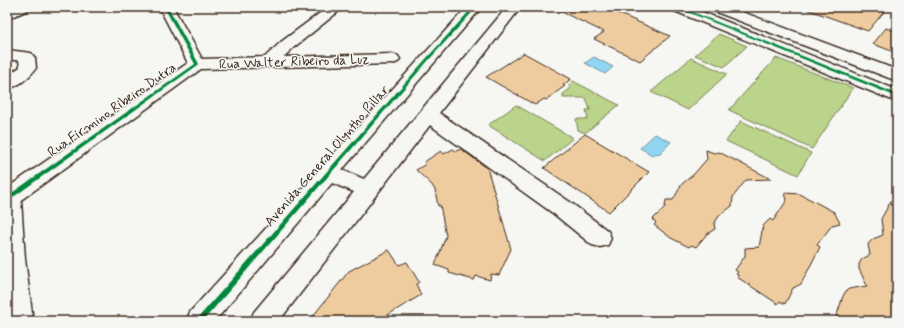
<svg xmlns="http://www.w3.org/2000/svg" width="904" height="328" font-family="Mynerve,sans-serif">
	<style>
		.green { fill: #bad48b; stroke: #7a7f54 }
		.water { fill: #90d6f2; stroke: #6e919d }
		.building { fill: #efcca0; stroke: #3b2a1e }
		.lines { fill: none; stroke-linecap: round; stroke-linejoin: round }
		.street-casing { stroke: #3b2a1e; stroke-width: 3 }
		.street { fill: #f6f6f2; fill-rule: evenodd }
		.cycleway-casing { stroke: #f6f6f2; stroke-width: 3 }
		.cycleway { fill: #00873e; fill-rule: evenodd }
		.labels { text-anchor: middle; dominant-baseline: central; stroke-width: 3; stroke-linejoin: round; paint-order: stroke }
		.street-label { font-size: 14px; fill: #3b2a1e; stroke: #f6f6f2 }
	</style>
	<rect width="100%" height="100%" fill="#f6f6f2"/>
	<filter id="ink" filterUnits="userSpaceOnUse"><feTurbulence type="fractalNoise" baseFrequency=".025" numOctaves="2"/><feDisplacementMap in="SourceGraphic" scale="8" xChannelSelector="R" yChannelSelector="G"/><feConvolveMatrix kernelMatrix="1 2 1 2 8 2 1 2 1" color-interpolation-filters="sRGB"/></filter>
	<g filter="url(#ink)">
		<g class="green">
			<polygon points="719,34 747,46 724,67 695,55"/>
			<polygon points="691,58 727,74 688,110 651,92"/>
			<polygon points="776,58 853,88 812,149 729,110"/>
			<polygon points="573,81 619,105 585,133 578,130 576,119 588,119 586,110 590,110 586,98 563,98 563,94 570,89 569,85"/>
			<polygon points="516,105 573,138 545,161 488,125"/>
			<polygon points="741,121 811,153 798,175 726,141"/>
		</g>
		<g class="water">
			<polygon points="594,57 613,67 605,74 585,63"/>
			<polygon points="655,134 671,142 659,154 656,153 654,156 640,148"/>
		</g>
		<g class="building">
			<polygon points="551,7 604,7 670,36 640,61 594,39 604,32"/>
			<polygon points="806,7 888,7 868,31 806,9"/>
			<polygon points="886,28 897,32 897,53 873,44"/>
			<polygon points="524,53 571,79 563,85 565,86 546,100 544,99 535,105 486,77"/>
			<polygon points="585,134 649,172 609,212 544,168"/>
			<polygon points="453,149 456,151 461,149 487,168 491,181 511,249 499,275 491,274 490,280 476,276 474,280 449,273 449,270 435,265 446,236 440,205 438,206 435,190 432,185 416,170 426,164 424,162 441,151 444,154"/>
			<polygon points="706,150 714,153 719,152 771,179 746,180 733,197 732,206 719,216 714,224 715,229 707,234 696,247 691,245 689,247 671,238 654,225 656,223 653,219 665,207 666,200 673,200 682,184 694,174 707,159"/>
			<polygon points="897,190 897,321 835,321 843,296 846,291 849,289 867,286 859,269 859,264 862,259 870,255 868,244 873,239 883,235 881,219"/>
			<polygon points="785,193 800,194 834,212 840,223 832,225 817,245 820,247 801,284 793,288 785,304 780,301 778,304 737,277 739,276 736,274 738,272 735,270 745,256 745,248 759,247 763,226 770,219 773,221 787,200"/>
			<polygon points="389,250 399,265 407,262 419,282 416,284 421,295 386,316 382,321 309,321 349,271"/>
		</g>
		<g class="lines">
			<defs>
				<g id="street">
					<polygon points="12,7 30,7 28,10 7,19 7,9"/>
					<polygon points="159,7 173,7 202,59 265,57 281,42 328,7 344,7 293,48 284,57 392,54 398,56 400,59 398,62 392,64 201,69 21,200 25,259 33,321 7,321 7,188 188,63"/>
					<polygon points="467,7 482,7 342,170 364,179 507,7 521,7 439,113 570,202 608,231 611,238 608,245 600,247 592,245 554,214 430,125 279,321 250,321 254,312 354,192 332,183 215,321 186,321 190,312"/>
					<polygon points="670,7 690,7 897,90 897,102 672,10"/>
					<polygon points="709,7 729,7 897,70 897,81 711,10"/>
					<path d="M7,50L31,53L35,58L36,68C30,77 18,87 7,89V76L20,67L19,60H7Z"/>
				</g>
			</defs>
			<use href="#street" class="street-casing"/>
			<use href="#street" class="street"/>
			<defs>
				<g id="cycleway">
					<polygon points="164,7 168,7 199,64 198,65 12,198 7,199 7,195 9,195 195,64"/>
					<polygon points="473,7 477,7 427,62 203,321 196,321 197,319 425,60"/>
					<polygon points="675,7 680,7 897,94 897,97"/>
				</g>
			</defs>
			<use href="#cycleway" class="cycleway-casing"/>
			<use href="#cycleway" class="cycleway"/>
		</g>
	</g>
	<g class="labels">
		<g class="street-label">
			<text transform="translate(294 62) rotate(-2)">Rua Walter Ribeiro da Luz</text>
			<text transform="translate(112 110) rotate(-35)">Rua Firmino Ribeiro Dutra</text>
			<text transform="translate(327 156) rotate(-49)">Avenida General Olyntho Pillar</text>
		</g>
	</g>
	<rect width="904" height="328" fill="none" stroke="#f6f6f2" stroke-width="24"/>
	<rect x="12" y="12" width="880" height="304" fill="none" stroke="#3b2a1e" stroke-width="1.5" filter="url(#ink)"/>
</svg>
